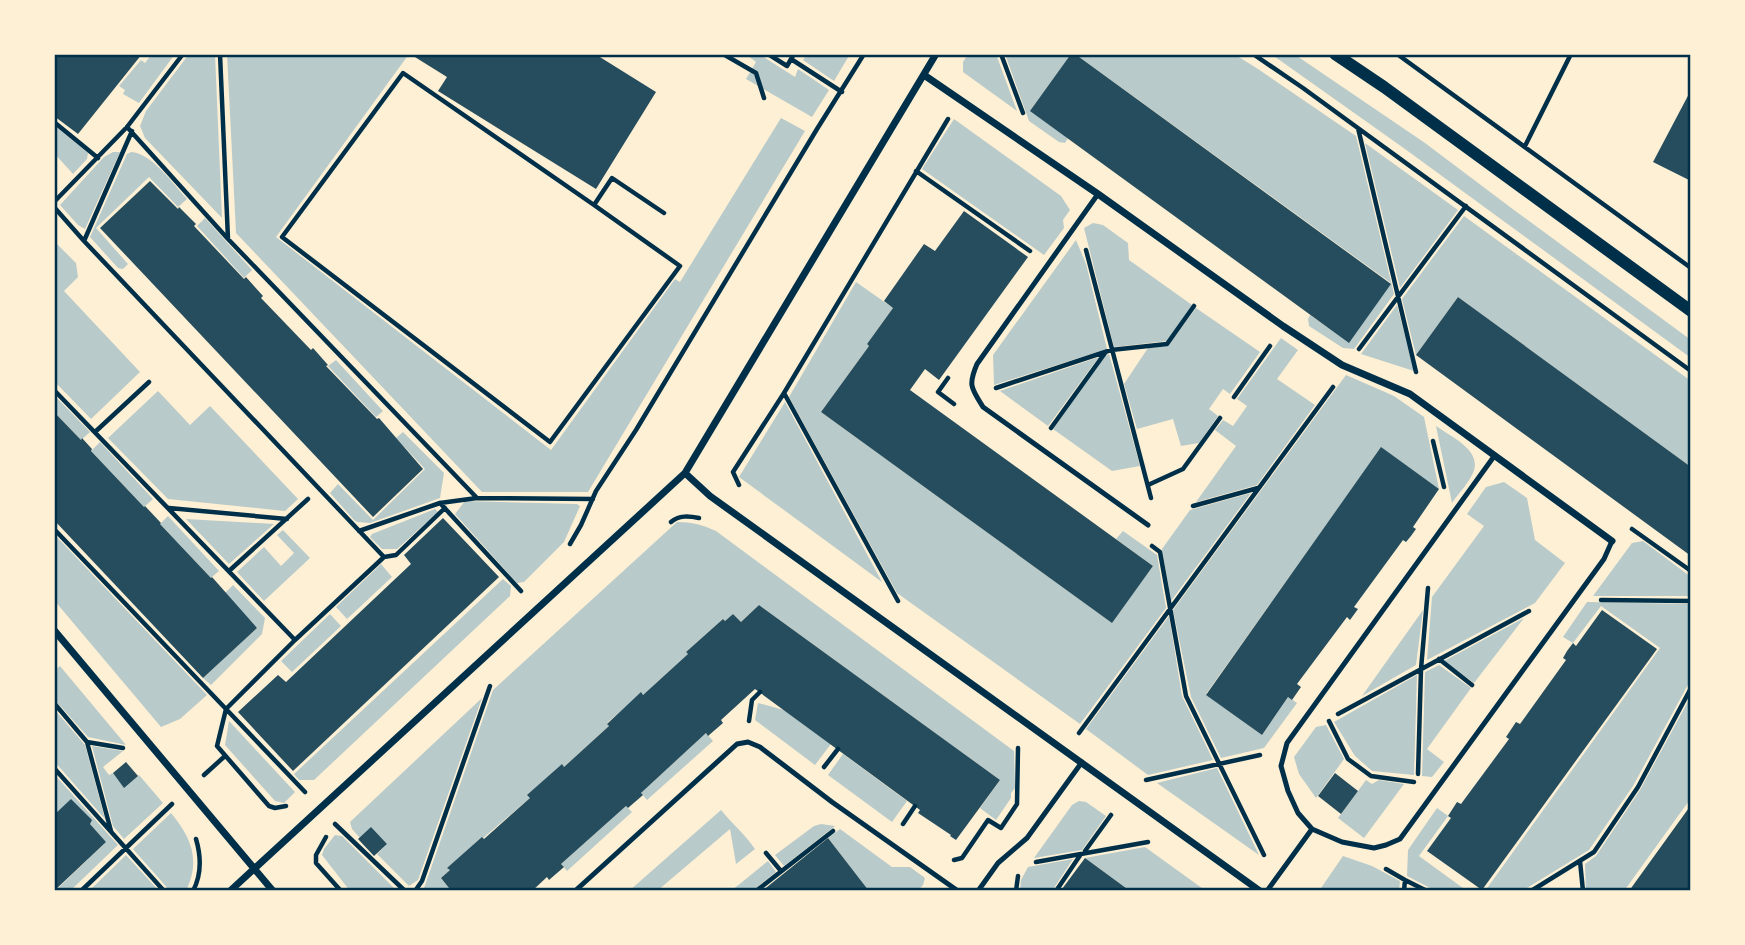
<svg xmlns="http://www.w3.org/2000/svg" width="1745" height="945" font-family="Poppins,sans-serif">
  <rect width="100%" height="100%" fill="#fdf0d5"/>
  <path fill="#b9caca" d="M152,54h23l-36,49 -16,-9 2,-4 -6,-4 22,-26 4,3z
    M189,54h26l7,164 -77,-80 -5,-12 6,-15z
    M227,54h182l-133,183 275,213 124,-171 5,3 101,-164 24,13 -217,361h-106l-246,-259z
    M749,54h10l36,23 3,-8 31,21 -17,27 -66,-38 10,-17 -8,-6z
    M807,54h43l-16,27 -31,-21z
    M968,54h28l21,57 -54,-39v-10z
    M1005,54h66l-3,84 -3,5 -6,-1 -30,-21z
    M1075,54h159l24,15 98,67 38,158 -40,55 -11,-1 -34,-22 -1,-7 2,-4 39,27 42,-59z
    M1271,54h23l131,89 89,67 177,130v18l-286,-209z
    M954,119l107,77 9,14 -7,10 1,8 -20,27 -122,-86z
    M54,125l34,28 -1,6 -14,15 -19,-21z
    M1365,143l93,67 -58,78z
    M113,152h7l-35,77 -7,-4 -18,-20 44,-48z
    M131,152c21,1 42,32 56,47l-9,8 -29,-30 -53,51 32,36 -5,5 -5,-1 -28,-31 37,-83z
    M1464,216l227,165v86l-233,-170 -42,58 -14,-56z
    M205,218l47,52 -8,8 -47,-52z
    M1093,223l10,2 25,18 1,17 63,45 -25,36 -53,6 -30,-119z
    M1076,240l10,24 21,85 -113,36 -1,-30z
    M54,241l22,22 2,14 -14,14 76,81 -49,47 -37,-38z
    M856,282l37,26 -26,36 2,2 -48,66 290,210 42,-56 -37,-27 7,-8 34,24 9,53 -86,116 -183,-131 -108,-196z
    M1397,305l17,66 -53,-17z
    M1196,308l64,44 -30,42 -7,-5 -14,20 9,7 -19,27 -18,3 -8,-27 -36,10 -13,-45 24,-36 20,-2z
    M1281,338l17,12 -21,29 38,26 -58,80 -61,17 40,-56 -21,-16 8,-10 10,6 14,-20 -10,-7z
    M1109,354l31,112 -28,5 -59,-42 52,-73z
    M1099,357l-51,69 -48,-35z
    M336,360l47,51 -7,6 -48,-51z
    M1346,375l48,21 30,21 15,72 -58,-41 -175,246 56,41 26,-38 9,6 -33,45 -43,10 -30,-61 -18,-87z
    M158,391l32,34 20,-19 88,93 -13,12 -117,-12 -60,-61z
    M54,395l36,37 -9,8 -27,-28z
    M785,402l97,180 -143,-105z
    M1436,426c15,11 49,25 36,49 -5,10 -14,19 -20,28z
    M403,432l41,41 -4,25 -70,25 -13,-1 -3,-2 -24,-27 8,-9 35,36 52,-51 -29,-31z
    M100,442l53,57 -9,8 -53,-56z
    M1504,482l23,16 8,42 30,23 -30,40 -108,57 5,-63 52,-71 -17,-12 19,-27z
    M1251,493l-80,108 -9,-52 28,-39z
    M465,501l112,3 3,2 -16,36 -40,40 -7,1 -62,-69z
    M435,509l3,3 -41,37h-15l-12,-12 2,-3z
    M168,516l51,55 -8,7 -51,-54z
    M186,519l88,5 -45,40z
    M677,522c15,0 26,3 39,9l298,220 1,37 -4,5v5l-15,22 -16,-12 20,-28 -241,-175 -18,17 -8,-8 -8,7 -2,-2 -37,33 2,2 -45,41 -2,-2 -34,30 2,3 -45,41 -3,-2 -33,30 2,3 -82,70 2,2 -9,8 8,10 -3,3h-23l70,-201z
    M283,530l27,28 -46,43 -27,-29 27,-25 17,19 13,-13 -17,-18z
    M54,534l153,161 -27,24 -19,8 -107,-127z
    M1643,541l48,36v19h-98l39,-53z
    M381,564l11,13 -45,42 -11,-12z
    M503,579l8,7 -1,10 -196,184h-15l-5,-6z
    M233,585l32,33 -3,16 -51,51 -8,-7 54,-50 -32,-35z
    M1587,602l104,2v75l-58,107 -44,64 -67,41h-37l175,-243 -59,-42 -28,37 -10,-6z
    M1423,610l-7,55 -54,31z
    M330,614l11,12 -49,46 -11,-11z
    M1169,616l13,80 31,64 -65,15 -62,-46z
    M1524,618l-50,65 -30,-22z
    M1439,665l32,23 -44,61 17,13 -12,15 -10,-1 3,-104z
    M60,666l66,79 -38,-8 -34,-38v-28z
    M1417,675l-3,100 -42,-4 -17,-15 -21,-34z
    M1691,696v102l-67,93h-38l-1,-27 11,-8 44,-66z
    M482,698l-64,182 -9,6 -32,-32 10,-10 -16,-16 -11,10 -8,-9 -2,-7z
    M758,703l26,7 47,34 -16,21 -60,-45z
    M54,709l31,36 20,74 -51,-58z
    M229,721l66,71 -11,11 -9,-2 -50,-56z
    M1326,725l18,34 -28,39 -17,-24 -5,-17 22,-30z
    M706,733l7,8 -66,59 -6,-7z
    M92,746l31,5 -20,16 6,8 4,-2 11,14 15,-12 24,28 -39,36 -11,-13z
    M843,754l64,47 -15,21 -64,-47z
    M1217,768l42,87 -102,-72z
    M54,774l64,71 -48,46h-15l51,-49 -16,-18 -36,-9z
    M1366,780l6,4 7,-4 25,4 -40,54 -26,-20z
    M1079,801l7,1 20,14 -24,34 -48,8 38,-53z
    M626,806l6,6 -65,59 -6,-7z
    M1437,808l11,8 -29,40 48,35h-31l-29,-15 1,-26z
    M721,810c12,15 24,24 34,39l-19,15 -6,-35 -73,62h-28z
    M171,813c20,24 30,47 15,78h-16l-37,-42z
    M821,824l14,2 -51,40 -9,-11 39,-29z
    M840,829l52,38h18l15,11 -2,7 -6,6h-48l-41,-53z
    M335,835l7,1 55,55h-47l-28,-36 2,-6z
    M1145,847l61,44h-76l-45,-33z
    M126,855l33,36h-70z
    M1343,856l29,10 28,15 -1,10h-80z
    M1073,859l-21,32h-32l1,-11 7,-13z
    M768,861l8,11 -24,19h-21z"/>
  <path fill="#264d5e" d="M54,54h88l-64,80 -24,-18z
    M410,54h185l61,38 -60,97 -158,-98 9,-14z
    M1071,54h4l316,230 -42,59 -319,-232z
    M1691,90v91l-38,-19z
    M150,181l28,28 1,-2 17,17 -2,2 50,53 2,-2 17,19 -2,2 50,52 2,-2 15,17 -2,1 51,53 2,-1 44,51 -50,48 -273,-289z
    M964,211l64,46 -89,123 -14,-11 -15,21 243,176 -41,57 -291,-211 48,-66 -2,-2 26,-36 -9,-7 40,-57 11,7z
    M1458,297l233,170v89l-275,-201z
    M54,412l27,28 1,-2 10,11 -1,2 53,56 1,-1 16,17 -1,1 51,54 1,-1 45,51 -54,50 -149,-158z
    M1381,447l58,42 -26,38 3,2 -5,7 -5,6 -3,-2 -49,67 4,2 -8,11 -3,-3 -50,67 4,3 -9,13 -4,-3 -26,38 -56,-40z
    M443,518l56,59 -206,194 -55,-59 40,-37 8,7 125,-118 -7,-9z
    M759,605l241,175 -44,60 -6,-4 1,-1 -33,-22 2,-3 -165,-121 -34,31 2,3 -15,13 -2,-3 -65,60 2,2 -15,13 -2,-2 -65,58 3,3 -15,13 -2,-3 -15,14h-86l3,-3 -8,-10 9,-8 -3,-2 35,-31 2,2 46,-41 -3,-3 35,-31 2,3 45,-41 -2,-2 34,-32 2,3 45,-41 -2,-2 37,-33 2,2 8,-7 8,8z
    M1602,610l55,39 -175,241 -55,-39 24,-33 -3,-2 9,-14 4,2 48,-65 -3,-2 10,-15 4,2 46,-64 -3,-2 4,-7 6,-8 3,3z
    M126,762l12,14 -14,12 -11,-15z
    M1335,773l23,18 -17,23 -23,-18z
    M71,799l21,21 -2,4 16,18 -52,49v-76z
    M1691,805v86h-62z
    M371,827l16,17 -13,12 -16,-17z
    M828,838l41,53h-107z
    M1085,858l45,33h-66l-2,-2z"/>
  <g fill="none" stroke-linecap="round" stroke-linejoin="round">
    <path stroke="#003049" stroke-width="4.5" d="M220,54l8,185
      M723,54l33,19 8,25
      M768,54l19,12 7,-12
      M1001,54l22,59
      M1253,54l50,34 388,283
      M1397,54l294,214
      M791,59l51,33
      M54,122l44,36
      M127,127l101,112 249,259
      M1358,128l58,244
      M1525,146l46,-92
      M916,171l114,80
      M54,202l73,-75 56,-73
      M594,205l-191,-132 -121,164 268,205 130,-176 -86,-61 18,-27 52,35
      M54,207l30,34 300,316 -89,83 -69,69 79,83
      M84,241l48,-110
      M1086,250l65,248
      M1359,349l107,-143
      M948,378l-10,14 16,12
      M996,388l115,-38 56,-6 27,-38
      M54,390l241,250
      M784,393l114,208
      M1234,397l36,-51
      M1051,428l54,-75
      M95,432l54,-50
      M1433,441l11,46
      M739,485l-6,-13 51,-79 164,-274
      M1148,485l35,-16 37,-51
      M440,503l81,88
      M1193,506l65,-18
      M169,508l118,11
      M671,522c8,-7 18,-6 28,-4
      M54,529l172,180 -9,37 52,60 6,2 11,-2
      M1632,529l59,42
      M359,531l81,-28 37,-5 116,1
      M570,544l11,-19 15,-34 40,-61 181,-301 47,-75
      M1152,546l8,6 26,144 78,159
      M384,557l12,-2 49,-47
      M229,571l79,-72
      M1601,600l90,1
      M1439,659l33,26
      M54,703l33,39 36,6
      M1338,714l191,-103
      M749,721l3,-21 8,-8
      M1329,721l19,38 23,17 43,6
      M1079,733l254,-346
      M87,742l24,89
      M824,767l14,-18
      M54,768l110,123
      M1418,774l3,-105 7,-81
      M204,775l21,-19
      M1146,780l114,-25
      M335,824l70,67
      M903,824l12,-18
      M326,837l-10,18v8l25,28
      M1085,851l26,-36
      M766,853l15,18
      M954,860l8,-2 26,-38 13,8 16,-24 1,-56
      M1580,861l3,30
      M1036,862l112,-20
      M1386,869l19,11 22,11
      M81,891l91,-87
      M193,891c9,-17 8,-35 3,-52
      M415,891l7,-10 68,-195
      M756,891l77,-60
      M1016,891l2,-15
      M1056,891l25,-37
      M1404,891l1,-11
      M1531,891l63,-39 44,-65 53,-99"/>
    <path stroke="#003049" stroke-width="5" d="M1098,194l-121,170c-9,21 -6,24 6,43l165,118
      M1495,455l-208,288 -6,23 7,25 10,22 14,16 30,13 32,6 12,-3 14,-6 204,-280 8,-18
      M575,891l162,-147 11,-2 12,5 72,55 126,89
      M978,891l20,-28 29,-25 55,-76
      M1267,891l45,-62"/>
    <path stroke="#003049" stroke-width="7" d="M924,75l174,119 185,132 59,39 68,29 202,147
      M685,473l25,23 550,395
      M54,630l219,261
      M230,891l455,-418 251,-419"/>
    <path stroke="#003049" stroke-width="12" d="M1335,54l49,33 307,224"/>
  </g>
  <rect width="1745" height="945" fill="none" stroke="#fdf0d5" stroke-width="112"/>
  <rect x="56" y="56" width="1633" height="833" fill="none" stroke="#003049" stroke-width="2.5"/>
</svg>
